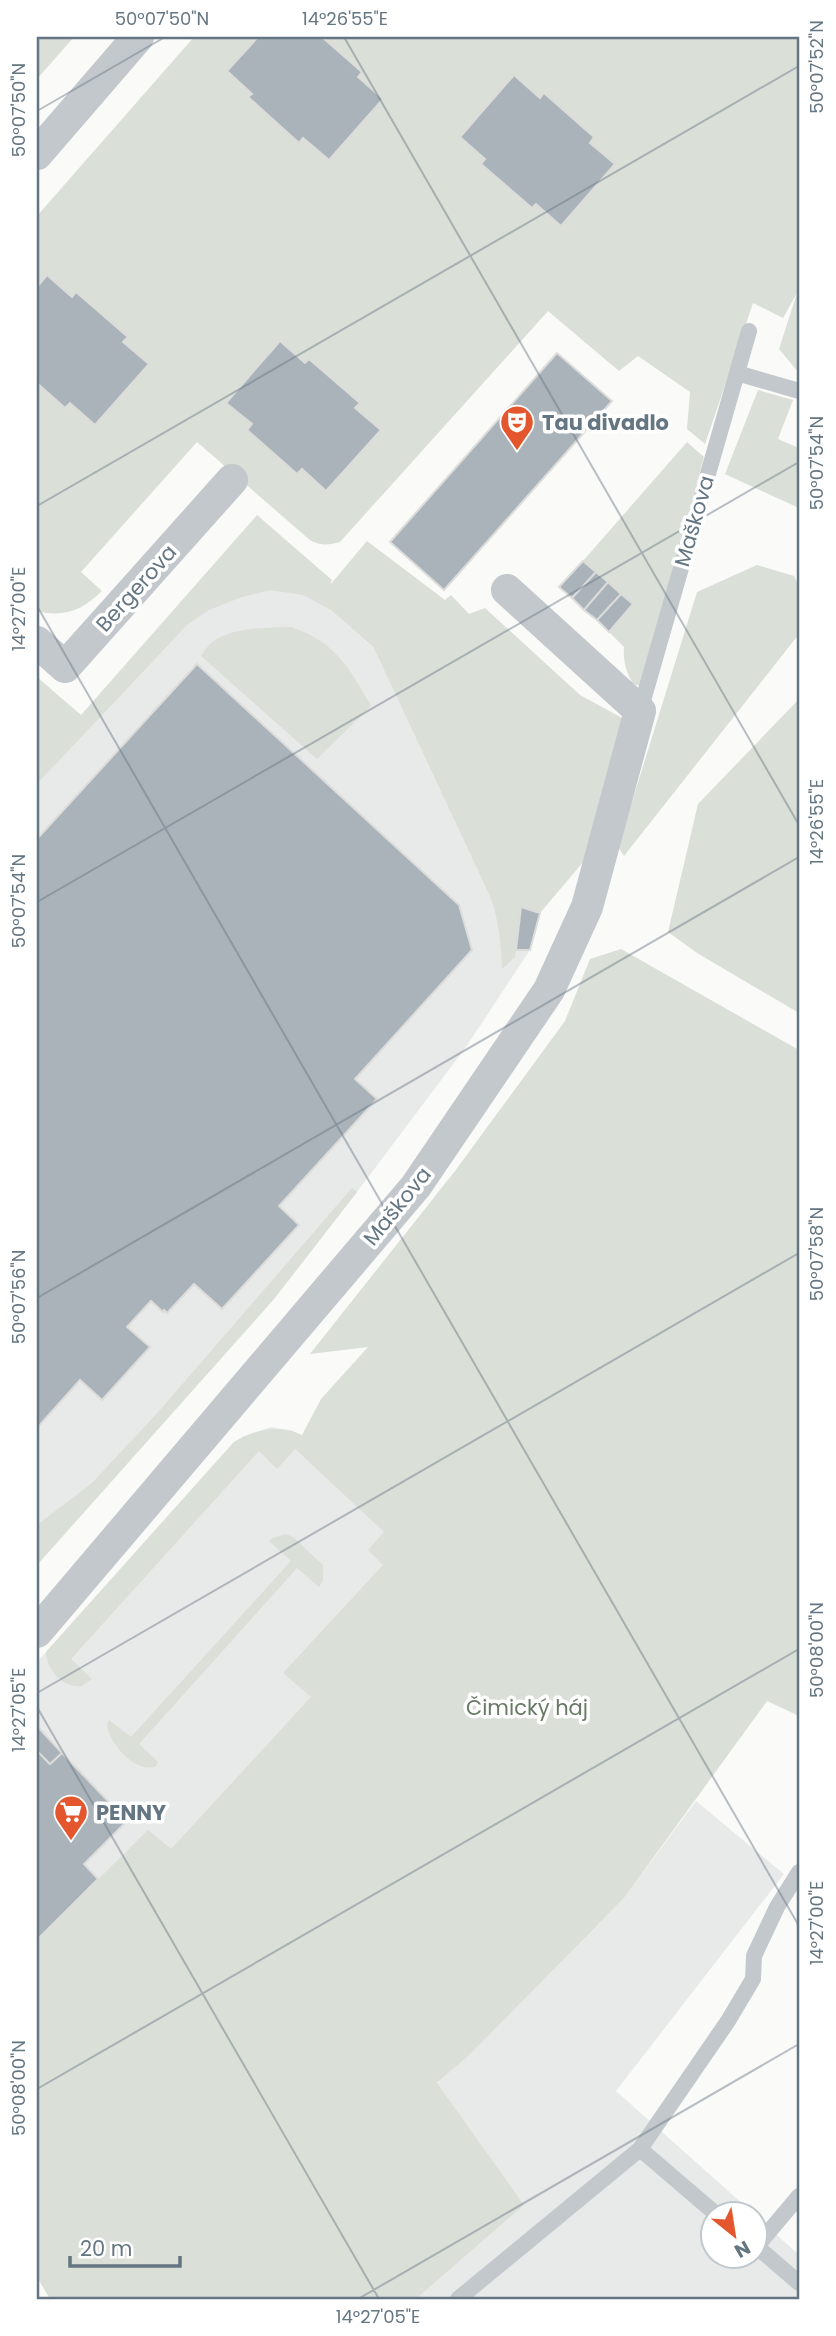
<svg xmlns="http://www.w3.org/2000/svg" width="836" height="2336" font-family="Poppins,sans-serif">
  <rect width="100%" height="100%" fill="#fafaf8"/>
  <path fill="#e8e9e9" d="M296,578l127,115 117,220 -10,37 -64,97 -109,145 -83,107 -237,266v-781l172,-184z
    M271,1427l23,4 1,18 90,83 -1,35 -67,125 -280,317v-347l197,-220 10,-6z
    M696,1801l88,73 -168,217 137,122 -39,1v42h42v-40l43,39v44h-383l108,-94 -87,-121 187,-186z"/>
  <path fill="#dadfd7" fill-rule="evenodd" d="M37,37h37l-37,42z
    M194,37h64l-30,35 24,22 -4,4 50,44 5,-4 25,22 55,-61 -25,-22 4,-5 -40,-35h477v336l-20,-24 18,-56 -14,25 -30,-15 -48,141 -18,-15 3,-37 -52,-36 -19,15 -71,-60 -208,231c-11,3 -18,4 -29,-1l-114,-99 -116,130 21,19c-19,19 -39,27 -65,20v-228l28,25 5,-5 25,22 54,-61 -26,-22 4,-5 -50,-44 -5,4 -25,-22 -10,12v-71zM544,93l50,44 -4,6 25,22 -54,60 -25,-21 -5,4 -50,-44zM280,341l25,22 5,-4 50,44 -5,5 26,22 -55,61 -24,-22 -5,5 -50,-44 5,-6 -26,-22z
    M758,390l35,10 -15,39 21,9v60l-74,-34z
    M687,442l17,15 -63,229 -8,-2c-7,-12 -10,-23 -9,-37l-15,-15 24,-28 -50,-43z
    M257,515l75,65 -2,5 37,-44 78,59 6,-5 18,19 16,-6 95,87 46,25 -36,134 -50,59 -19,-6 -6,50 -13,12c-1,-26 -3,-49 -12,-73l-116,-248 -43,-38 -28,-15 -33,-5 -28,7 -33,13 -21,14 -151,160v-107l44,38z
    M757,565l37,11 5,11v47l-175,222 -6,-9 79,-255z
    M291,627c44,15 58,40 80,79l-54,53 -116,-103c3,-4 7,-11 11,-14 21,-15 54,-14 79,-15z
    M799,699v314l-102,-60 -29,-21 30,-128z
    M621,949l178,101v666l-32,-15 -143,197 -154,156 -33,29 87,122 -108,94h-366l-13,-22v-337l111,-110 23,19 140,-152 -28,-24 100,-108 -15,-15 16,-18 -89,-83 -18,20 -18,-18 -188,208 21,20c-2,1 -9,6 -10,7 -19,3 -36,-18 -36,-34l188,-210c22,-13 45,-18 68,-7l19,-36 47,-52 -58,7 145,-183 110,-150 25,-62z
    M352,1188l5,4 -83,107 -237,266v-40l55,-42 68,-73z
    M286,1534l7,3 30,28v16l-4,6 -22,-19 -158,176 19,18 -2,4c-20,9 -48,-24 -49,-42l2,-4 22,17 160,-176 -22,-20 4,-3z"/>
  <path fill="#aab3b9" stroke="#dcdcda" stroke-width="2" d="M258,37h64l40,35 -4,5 25,22 -54,61 -26,-22 -4,5 -51,-46 4,-3 -25,-23z
    M514,75l26,23 4,-5 50,44 -4,6 25,21 -54,62 -25,-22 -4,4 -51,-44 4,-5 -25,-22z
    M47,275l25,22 4,-5 52,45 -5,5 26,22 -54,61 -25,-22 -5,5 -28,-25v-96z
    M280,341l25,22 4,-4 51,44 -5,5 26,22 -55,61 -24,-22 -5,5 -50,-44 5,-6 -26,-21z
    M557,353l55,48 -168,189 -54,-48z
    M583,561l13,11 -24,26 -13,-11z
    M596,572l12,10 -24,28 -12,-12z
    M608,582l13,12 -24,26 -13,-10z
    M621,594l12,10 -24,28 -12,-12z
    M197,664l262,241 13,45 -117,129 22,20 -98,107 20,19 -77,84 -28,-25 -27,29 -3,-3 -1,2 -12,-11 -24,26 23,20 -48,53 -22,-20 -43,48v-589z
    M521,907l19,6 -10,37h-14z
    M37,1726l25,27 -12,11 -12,-12 -1,1z
    M38,1752l12,12 12,-11 65,68 -43,43 14,15 -61,61z"/>
  <g fill="none" stroke-linecap="round" stroke-linejoin="round">
    <path stroke="#c3c8cc" stroke-width="16" d="M737,373l62,18
      M640,711l109,-380
      M640,2149l88,-128 25,-42 1,-23 23,-49 22,-35
      M756,2246l43,37
      M756,2247l43,-51
      M458,2299l182,-150 76,65"/>
    <path stroke="#c3c8cc" stroke-width="32" d="M37,154l101,-117
      M37,642l28,25 167,-187
      M37,1632l379,-446 133,-196 38,-83 53,-196 -133,-121"/>
  </g>
  <path fill="none" stroke="#657683" stroke-width="2" stroke-opacity="0.45" d="M344,37l455,788M37,111l128,-74M37,506l762,-440M37,606l762,1320M37,902l762,-440M37,1298l762,-441M37,1693l762,-440M37,1707l342,592M37,2089l762,-440M358,2299l441,-255"/>
  <defs>
    <g id="theatre-pin" transform="scale(1.75)"><path d="M0 17L-7.5 6A9.5 9.5 0 1 1 7.5 6Z" fill="#e4572e" stroke="#fff"/><path d="M-5-5.5Q0-4 5-5.5V0Q5 5 0 6Q-5 5-5 0ZM-3.3-2.5H-1v1.5H-3.3ZM1-2.5H3.3v1.5H1ZM-2.8 1Q0 5.5 2.8 1Z" fill="#fff"/></g>
    <g id="supermarket-pin" transform="scale(1.75)"><path d="M0 17L-7.5 6A9.5 9.5 0 1 1 7.5 6Z" fill="#e4572e" stroke="#fff"/><path d="M-6-5.5h2.5l.6 2H6L4.5 2H-2.5L-4.4-4H-6ZM-1.5 3.2a1.3 1.3 0 1 0 .1 0ZM3 3.2a1.3 1.3 0 1 0 .1 0Z" fill="#fff"/></g>
  </defs>
  <g fill-rule="evenodd">
    <use href="#theatre-pin" x="517" y="422"/>
    <use href="#supermarket-pin" x="71" y="1812"/>
  </g>
  <g text-anchor="middle" dominant-baseline="central" stroke-width="7" stroke-linejoin="round" paint-order="stroke">
    <g font-size="21" font-weight="bold" fill="#657683" stroke="#fff" text-anchor="start">
      <text x="542" y="422">Tau divadlo</text>
      <text x="96" y="1812">PENNY</text>
    </g>
    <g font-size="21" fill="#657683" stroke="#fff">
      <text transform="translate(694 521) rotate(-74)">Maškova</text>
      <text transform="translate(136 588) rotate(-48)">Bergerova</text>
      <text transform="translate(397 1206) rotate(-51)">Maškova</text>
    </g>
    <g font-size="21" fill="#687a64" stroke="#fff">
      <text x="527" y="1707">Čimický háj</text>
    </g>
  </g>
  <rect width="836" height="2336" fill="none" stroke="#ffffff" stroke-width="77"/>
  <g transform="translate(734 2235) rotate(150)"><circle r="33" fill="#ffffff" stroke="#c1c8cd" stroke-width="2"/>
  <path d="M0-5L12 26L0 18L-12 26Z" fill="#e4572e"/>
  <text y="-10" font-size="19" font-weight="bold" text-anchor="middle" fill="#657683">N</text>
  </g>
  <path d="M70 2256v10h110v-10" fill="none" stroke="#657683" stroke-width="3.5"/>
  <text x="80" y="2256" font-size="21" fill="#657683" stroke="#ffffff" stroke-width="5" paint-order="stroke">20 m</text>
  <rect x="38" y="38" width="760" height="2260" fill="none" stroke="#657683" stroke-width="2.5"/>
  <g font-size="18" text-anchor="middle" fill="#657683">
    <text x="162" y="25">50°07'50"N</text>
    <text x="345" y="25">14°26'55"E</text>
    <text transform="translate(817 67) rotate(-90)" y="6">50°07'52"N</text>
    <text transform="translate(19 110) rotate(-90)" y="6">50°07'50"N</text>
    <text transform="translate(817 463) rotate(-90)" y="6">50°07'54"N</text>
    <text transform="translate(19 609) rotate(-90)" y="6">14°27'00"E</text>
    <text transform="translate(817 822) rotate(-90)" y="6">14°26'55"E</text>
    <text transform="translate(19 901) rotate(-90)" y="6">50°07'54"N</text>
    <text transform="translate(817 1254) rotate(-90)" y="6">50°07'58"N</text>
    <text transform="translate(19 1297) rotate(-90)" y="6">50°07'56"N</text>
    <text transform="translate(817 1650) rotate(-90)" y="6">50°08'00"N</text>
    <text transform="translate(19 1710) rotate(-90)" y="6">14°27'05"E</text>
    <text transform="translate(817 1923) rotate(-90)" y="6">14°27'00"E</text>
    <text transform="translate(19 2088) rotate(-90)" y="6">50°08'00"N</text>
    <text x="378" y="2323">14°27'05"E</text>
  </g>
</svg>
